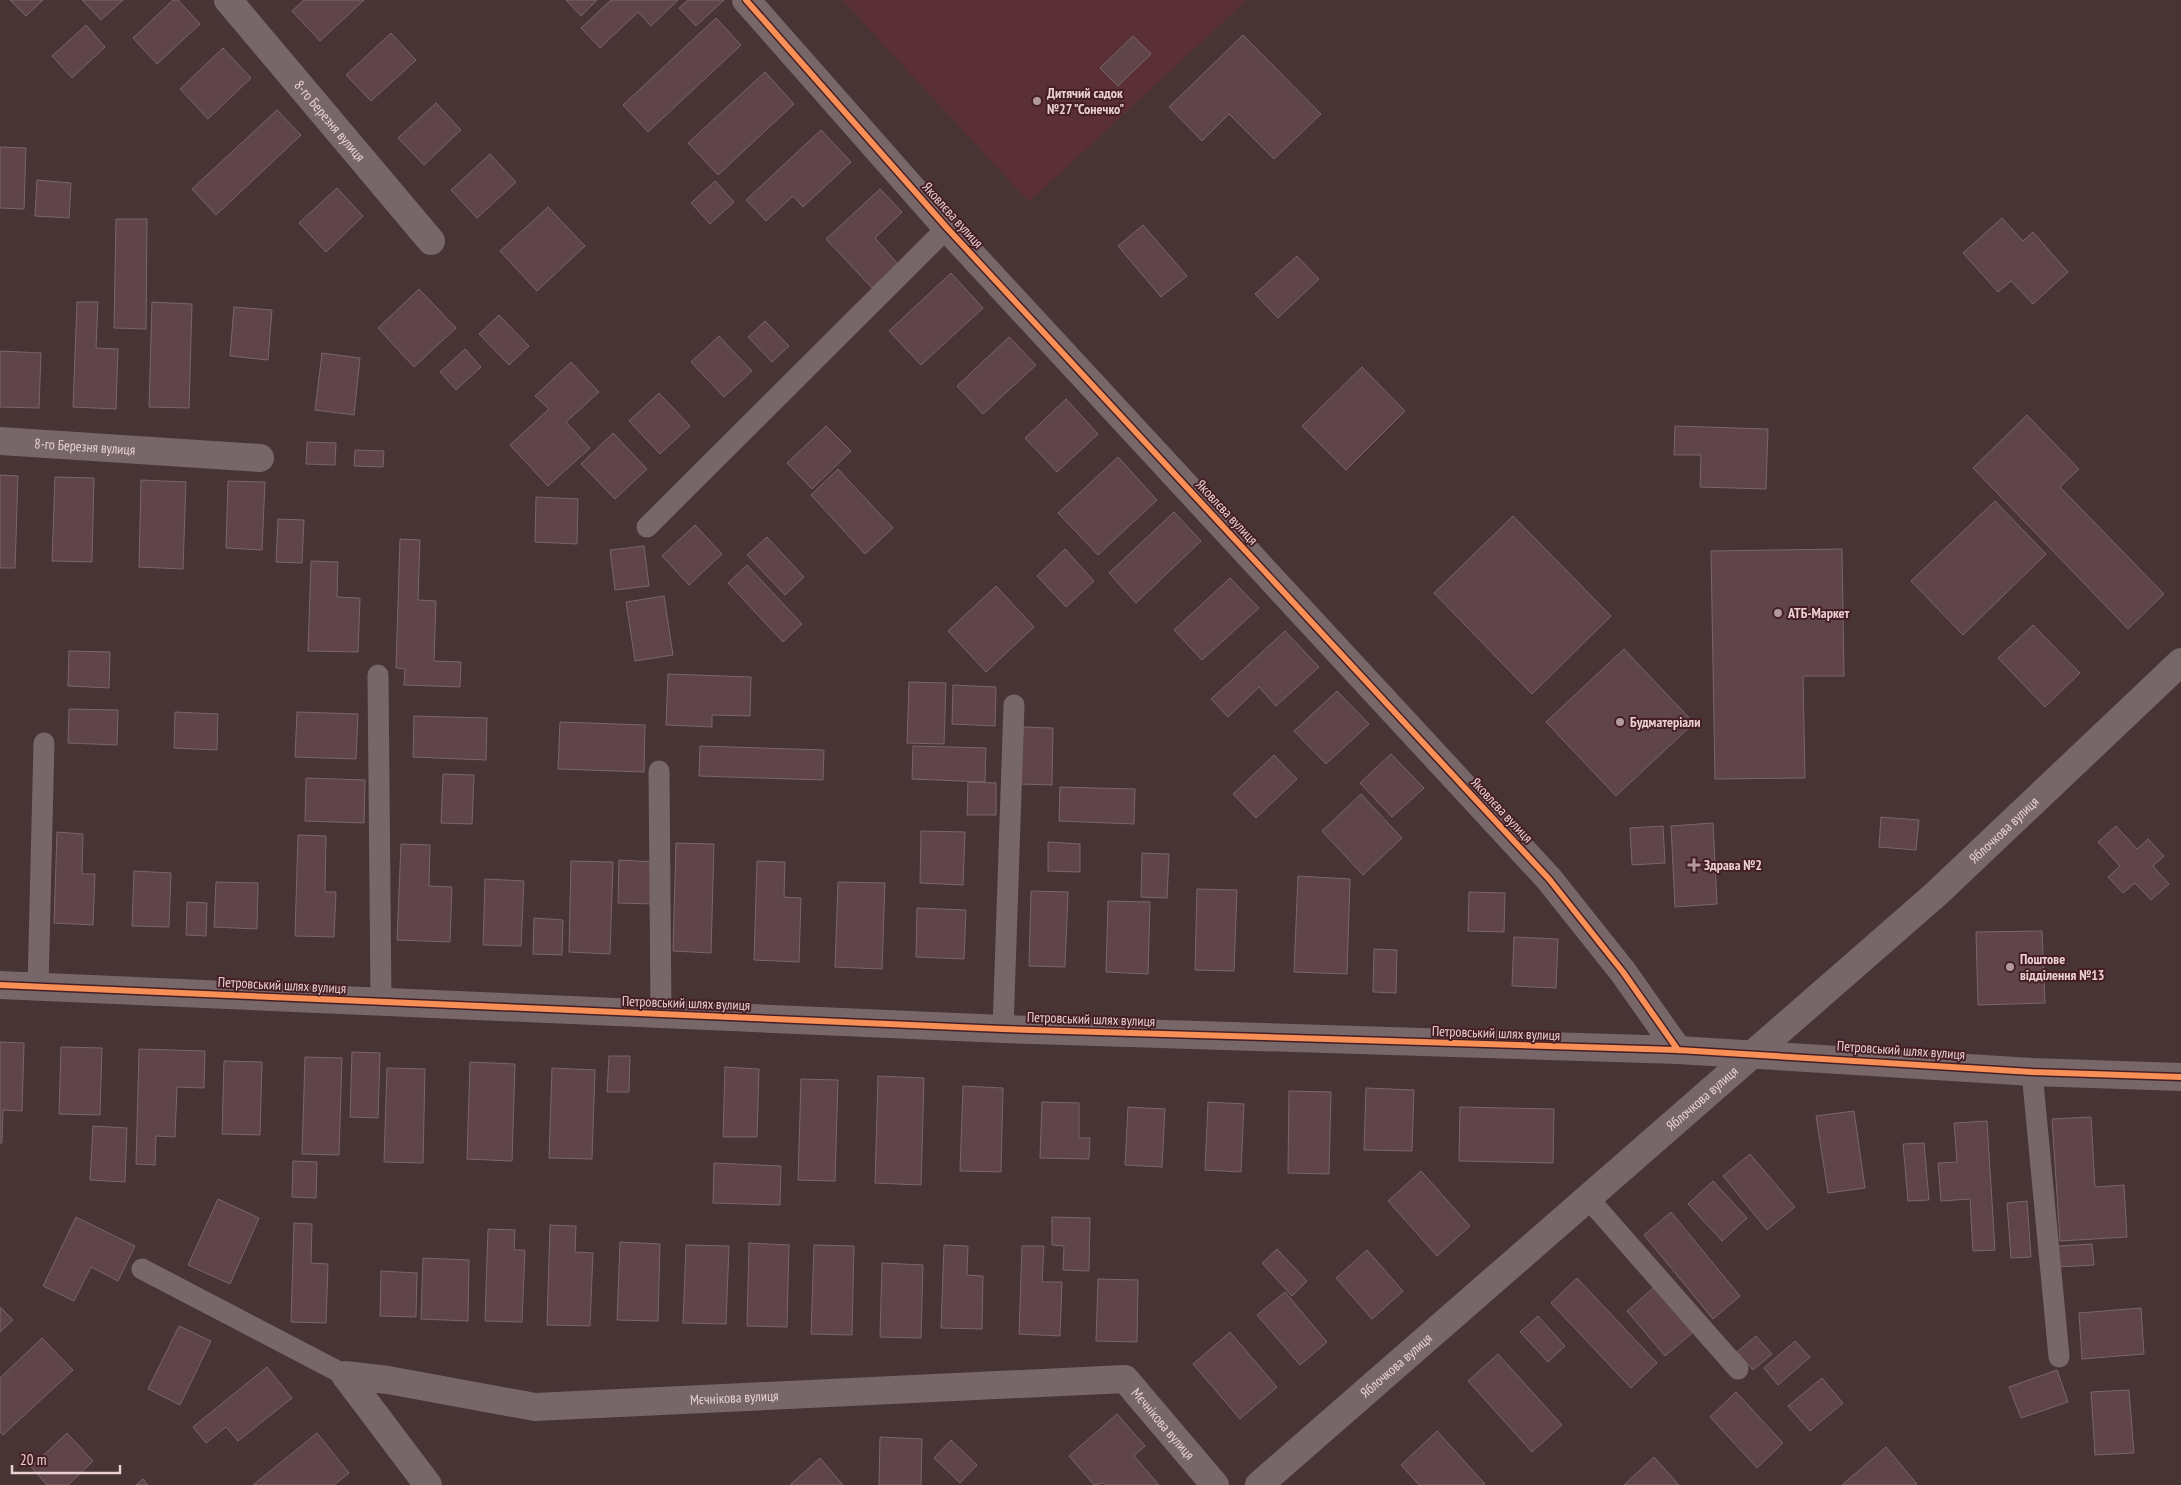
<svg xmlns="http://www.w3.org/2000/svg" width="2181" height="1485" font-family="'PT Sans Narrow',sans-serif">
  <rect width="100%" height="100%" fill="#483335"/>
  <path fill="#5a2f36" d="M842,0h405l-218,202z"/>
  <path fill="#5f4549" stroke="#796668" d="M10,0h33l-17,16z
    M82,0h41l-22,20z
    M173,0h5l22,24 -43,40 -24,-26z
    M304,0h60l-44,41 -28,-30z
    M566,0h31l-16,16z
    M611,0h67l-27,26 -13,-14 -38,36 -19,-20z
    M688,0h36l-28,26 -17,-18z
    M716,18l25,27 -93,87 -25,-27z
    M86,25l19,22 -33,31 -20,-22z
    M391,33l25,27 -45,41 -25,-26z
    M1243,35l78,79 -47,45 -45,-45 -27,27 -33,-34z
    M1133,36l18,18 -33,32 -18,-18z
    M223,48l28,30 -43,41 -28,-30z
    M765,72l29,32 -76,71 -30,-32z
    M436,103l25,27 -37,35 -26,-27z
    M277,110l24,25 -85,80 -24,-26z
    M821,130l30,32 -48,45 -10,-11 -27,25 -20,-21z
    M0,147l26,1 -2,61 -24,-1z
    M490,154l26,28 -39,36 -26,-28z
    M37,180l34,3 -2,35 -34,-2z
    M715,181l19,21 -24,22 -19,-21z
    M337,188l26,28 -37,36 -27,-29z
    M880,189l22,23 -27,26 23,26 -26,24 -46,-49z
    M548,207l37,39 -48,45 -37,-40z
    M2002,218l21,23 10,-9 35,40 -35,32 -22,-23 -13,11 -35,-39z
    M116,219h31l-1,110 -32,-1z
    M1143,225l44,51 -26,21 -43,-51z
    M1297,256l22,23 -41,39 -23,-24z
    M951,273l32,35 -62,57 -32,-34z
    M419,289l37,39 -42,39 -36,-39z
    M77,302h21l-2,46 22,1 -2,60 -43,-2z
    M152,302l40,2 -3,104 -40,-1z
    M234,307l38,3 -4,50 -38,-4z
    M499,315l30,31 -20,19 -30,-31z
    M765,321l24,25 -17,16 -24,-25z
    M719,336l33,35 -28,26 -33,-35z
    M1009,337l27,28 -53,49 -26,-28z
    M465,349l16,18 -25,23 -16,-18z
    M0,351l41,2 -2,55 -39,-1z
    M322,353l38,5 -6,57 -39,-5z
    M571,362l28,30 -33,30 24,26 -42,38 -38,-41 39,-36 -14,-13z
    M1362,367l43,44 -59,59 -44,-44z
    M659,393l31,33 -30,28 -31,-33z
    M1066,399l32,35 -41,38 -32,-34z
    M2027,415l52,54 -19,18 104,107 -36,35 -155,-161z
    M826,426l25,25 -39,38 -25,-26z
    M1675,426l93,3 -2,60 -66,-2 1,-32h-27z
    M613,433l34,36 -32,30 -34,-35z
    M307,442l29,1 -1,22 -29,-1z
    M355,450l29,1 -1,16 -29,-1z
    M1118,457l39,43 -59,55 -40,-42z
    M838,469l55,59 -28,26 -54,-59z
    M0,475l18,1 -3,92h-15z
    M55,477l39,1 -2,84 -40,-1z
    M141,480l45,2 -3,87 -44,-2z
    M228,481l37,1 -3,68 -36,-2z
    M536,497l42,2 -1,45 -42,-2z
    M1995,501l51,53 -83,81 -52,-54z
    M1174,512l27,29 -65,62 -27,-30z
    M1513,516l98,100 -79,78 -98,-101z
    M278,519l26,1 -2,43 -26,-1z
    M695,525l27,29 -33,31 -27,-29z
    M767,537l37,40 -19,18 -38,-40z
    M400,539l20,1 -2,60 18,1 -2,60 27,1 -1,25 -56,-2 1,-16 -9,-1z
    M644,546l5,40 -34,4 -5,-40z
    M1065,549l29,32 -28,26 -29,-31z
    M1842,549l2,127h-41l2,102 -90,1 -4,-228z
    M311,561l27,1 -1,35 23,1 -2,54 -50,-1z
    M747,565l55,59 -19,18 -55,-59z
    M1230,578l29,30 -57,52 -28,-30z
    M996,586l38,41 -48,45 -38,-41z
    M664,596l9,59 -38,6 -9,-59z
    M2033,625l47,48 -35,34 -47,-49z
    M1285,631l34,36 -43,39 -17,-19 -31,30 -17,-18z
    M1624,649l70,74 -78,73 -70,-74z
    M69,651l41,1 -1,36 -41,-2z
    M668,674l83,3 -1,39 -38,-1v12l-46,-2z
    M909,682l37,1 -2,61 -37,-1z
    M953,685l43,2 -1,39 -43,-2z
    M1337,691l32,33 -43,40 -32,-33z
    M69,709l49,1 -1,35 -49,-2z
    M175,712l43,2 -1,36 -43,-2z
    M297,712l61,2 -2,45 -61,-2z
    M414,716l73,2 -1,42 -73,-3z
    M560,722l85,3 -1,47 -86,-3z
    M1023,727l30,1 -1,57 -31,-1z
    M700,746l124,4 -1,30 -124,-4z
    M913,746l73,2 -1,34 -73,-3z
    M1391,754l33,34 -32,29 -32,-34z
    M1274,755l23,24 -41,39 -23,-24z
    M443,774l31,1 -2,49 -31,-1z
    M306,778l59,2 -1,43 -59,-2z
    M968,782l28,1v32h-29z
    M1060,787l75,2 -1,35 -75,-3z
    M1361,794l41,44 -39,37 -41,-44z
    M1881,817l38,3 -3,30 -37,-3z
    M1713,823l4,81 -42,3 -4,-81z
    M1663,826l2,37 -33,2 -2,-37z
    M2116,826l21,23 11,-10 16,17 -11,10 16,18 -18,16 -16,-17 -12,10 -15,-16 12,-11 -22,-24z
    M921,831l44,1 -2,53 -43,-2z
    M57,832l26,2 -1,40h13l-2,51 -39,-2z
    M298,835l28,1 -1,56h11l-2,45 -39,-1z
    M1048,842l32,2v28l-32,-1z
    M676,843l38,1 -3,109 -38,-2z
    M401,844l29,1 -1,41 23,1 -2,55 -53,-2z
    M1142,853l27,1 -2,44 -26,-1z
    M619,860l35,2 -1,42 -35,-1z
    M571,861l42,1 -3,92 -41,-2z
    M757,861l28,1 -1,35 17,1 -2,64 -45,-2z
    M134,871l37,2 -2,54 -37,-1z
    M1298,876l52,3 -3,95 -53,-2z
    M485,879l39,2 -3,65 -38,-1z
    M216,882l42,1 -1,46 -43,-2z
    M838,882l47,1 -3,86 -47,-2z
    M1197,889l40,1 -3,81 -39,-1z
    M1031,891l37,1 -3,75 -36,-1z
    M1469,892l36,1 -1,39 -36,-1z
    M1108,901l42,1 -2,72 -42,-2z
    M187,902l20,1 -1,33 -20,-1z
    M917,908l49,2 -2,49 -48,-2z
    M534,918l29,2 -1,35 -29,-1z
    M2042,931l3,72 -67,2 -2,-73z
    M1514,937l44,2 -2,49 -44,-2z
    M1374,949l23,1 -1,43 -23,-1z
    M0,1042l24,1 -2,68 -19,-1 -1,33h-2z
    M61,1047l41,1 -2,67 -41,-1z
    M139,1049l66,2 -1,37 -27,-1 -2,50 -19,-1 -1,29 -19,-1z
    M352,1052l28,1 -2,65 -28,-1z
    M609,1056h21l-1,36h-22z
    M305,1057l37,1 -3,97 -37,-1z
    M224,1061l38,1 -2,73 -38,-1z
    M470,1062l45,2 -3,97 -45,-2z
    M725,1067l34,2 -2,68h-34z
    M387,1068l38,1 -2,94 -39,-1z
    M552,1068l43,2 -3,89 -43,-1z
    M878,1076l46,2 -3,107 -46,-2z
    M801,1079l37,1 -3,101 -37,-1z
    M963,1086l40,2 -2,84 -41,-1z
    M1366,1088l48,2 -2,61 -48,-1z
    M1289,1091l42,1 -2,82 -41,-1z
    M1042,1102l37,1v35h11l-1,21 -49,-1z
    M1208,1102l36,2 -3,68 -36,-2z
    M1128,1107l37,2 -3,58 -37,-2z
    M1460,1107l94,2 -1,54 -94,-2z
    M1854,1111l11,77 -37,5 -12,-77z
    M2091,1117l4,70 29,-2 3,52 -67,4 -8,-122z
    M1987,1121l8,129 -22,1 -3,-52 -29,2 -3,-38 19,-1 -3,-39z
    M93,1126l34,2 -2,54 -35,-2z
    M1924,1143l5,57 -21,1 -5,-57z
    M1750,1154l45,53 -28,23 -44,-54z
    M293,1161l24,1 -1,36 -24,-1z
    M714,1163l67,3 -1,39 -67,-2z
    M1421,1171l49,55 -33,30 -49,-55z
    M1713,1181l34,37 -25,23 -34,-37z
    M218,1199l41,19 -29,66 -42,-19z
    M2027,1201l4,56 -20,1 -4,-55z
    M1671,1212l69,84 -27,23 -69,-84z
    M76,1217l59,29 -17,35 -27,-14 -17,34 -31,-15z
    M1052,1217l38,1 -1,53 -26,-1 1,-24 -12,-1z
    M294,1223l18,1 -1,39 17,1 -2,59 -35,-1z
    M550,1225l26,1 -1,26 18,1 -3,73 -43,-1z
    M488,1229l27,1 -1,20h11l-3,72 -37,-1z
    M620,1242l40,2 -2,77 -41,-1z
    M749,1243l40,2 -2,82 -40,-1z
    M2092,1244l2,21 -35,2 -2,-21z
    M686,1245l43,1 -3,78 -43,-1z
    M814,1245l40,1 -2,89 -41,-1z
    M944,1245l24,1 -1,29 16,1 -1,53 -41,-1z
    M1022,1246h22l-2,36h20l-2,54 -41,-2z
    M1277,1249l30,32 -15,15 -30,-33z
    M1367,1250l36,41 -31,28 -36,-41z
    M423,1258l46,2 -1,61 -47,-2z
    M882,1263l41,2 -2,73 -41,-1z
    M381,1271l36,2 -1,44 -36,-1z
    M1577,1278l80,85 -26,25 -80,-85z
    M1098,1279l40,1 -1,62 -41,-1z
    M1659,1283l38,46 -32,27 -38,-45z
    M1285,1292l42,50 -27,23 -43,-50z
    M0,1307l13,13 -13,12z
    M2141,1308l3,46 -62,5 -3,-46z
    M1538,1316l27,30 -17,16 -28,-30z
    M179,1326l32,15 -31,64 -32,-16z
    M1230,1332l47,55 -37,32 -47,-55z
    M1756,1336l16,18 -19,16 -16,-18z
    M42,1338l31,32 -70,65 -3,-3v-54z
    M1795,1341l15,16 -32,28 -14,-17z
    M1498,1354l64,71 -30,27 -64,-71z
    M267,1367l25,31 -54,43 -12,-14 -20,16 -13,-16z
    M2057,1370l11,32 -47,16 -12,-31z
    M1822,1378l21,25 -33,28 -22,-25z
    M2129,1390l5,63 -39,2 -4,-63z
    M1736,1392l47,51 -26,25 -47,-51z
    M1117,1414l28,32 -11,10 25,29h-54l-2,-2 -9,2 -25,-29z
    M1437,1431l48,53 -2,1h-64l-18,-20z
    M67,1433l26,28 -25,24h-21l-16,-18z
    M317,1433l32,40 -15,12h-81z
    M880,1437l42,2 -1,46h-42z
    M951,1440l26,25 -17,18 -26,-25z
    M1886,1447l31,37 -1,1h-74z
    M1654,1457l25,28h-55z
    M820,1458l23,27h-53z
    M143,1479l5,6h-12z"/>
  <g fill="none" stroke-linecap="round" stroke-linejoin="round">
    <path stroke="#776768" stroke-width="21" d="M647,527l300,-299
      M378,675l3,327
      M659,771l2,243
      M38,987l6,-244
      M1003,1029l11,-324
      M2032,1072l27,285
      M1587,1197l151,172
      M142,1269l203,106"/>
    <g stroke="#776768" stroke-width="28">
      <path id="s1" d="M228,0l203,241"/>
      <path d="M746,0l201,228 602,651 74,93 55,78"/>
      <path id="s2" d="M0,441l260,17"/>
      <path id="s3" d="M428,1485l-83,-110 43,5 147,27 590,-28 90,106"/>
      <path id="s4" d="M1259,1485l676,-590 246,-233"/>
    </g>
    <path stroke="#776768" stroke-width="28" d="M0,985l1003,44 675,21 354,22 149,5"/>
    <g stroke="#451f25" stroke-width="9">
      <path id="cycleway" d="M746,0l201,228 602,651 74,93 55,78
        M0,985l1003,44 675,21 354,22 149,5"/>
    </g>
    <use href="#cycleway" stroke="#f78f57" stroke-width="6"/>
  </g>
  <g fill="#b1999c" stroke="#451f25" stroke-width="2">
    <circle cx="1037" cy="101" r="5"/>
    <circle cx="1778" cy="613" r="5"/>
    <circle cx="1620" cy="722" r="5"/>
    <path d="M1691.5 857.5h5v5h5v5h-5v5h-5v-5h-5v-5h5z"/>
    <circle cx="2010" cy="967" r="5"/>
  </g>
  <g text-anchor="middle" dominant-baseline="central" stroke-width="4" stroke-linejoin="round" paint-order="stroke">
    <g font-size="14" font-weight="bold" fill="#ead0d3" stroke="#451f25" text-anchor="start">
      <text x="1047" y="93">Дитячий садок<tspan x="1047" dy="16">№27 "Сонечко"</tspan></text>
      <text x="1788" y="613">АТБ-Маркет</text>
      <text x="1630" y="722">Будматеріали</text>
      <text x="1704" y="865">Здрава №2</text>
      <text x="2020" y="959">Поштове<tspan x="2020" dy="16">відділення №13</tspan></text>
    </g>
    <g font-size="14" fill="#ead0d3" stroke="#451f25">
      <text stroke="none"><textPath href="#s1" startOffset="158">8-го Березня вулиця</textPath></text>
      <text transform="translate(953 215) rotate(48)">Яковлєва вулиця</text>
      <text stroke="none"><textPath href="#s2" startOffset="85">8-го Березня вулиця</textPath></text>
      <text transform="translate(1227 512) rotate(47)">Яковлєва вулиця</text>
      <text transform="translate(1502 810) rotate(47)">Яковлєва вулиця</text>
      <text stroke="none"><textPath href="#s4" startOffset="992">Яблочкова вулиця</textPath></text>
      <text transform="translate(282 985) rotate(3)">Петровський шлях вулиця</text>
      <text transform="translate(686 1003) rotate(2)">Петровський шлях вулиця</text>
      <text transform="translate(1091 1019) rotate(2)">Петровський шлях вулиця</text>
      <text transform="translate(1496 1033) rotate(2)">Петровський шлях вулиця</text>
      <text transform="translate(1901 1050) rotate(4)">Петровський шлях вулиця</text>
      <text stroke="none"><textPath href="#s4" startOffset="588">Яблочкова вулиця</textPath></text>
      <text stroke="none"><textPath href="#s4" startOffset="182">Яблочкова вулиця</textPath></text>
      <text stroke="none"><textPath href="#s3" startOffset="530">Мєчнікова вулиця</textPath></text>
      <text stroke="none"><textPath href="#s3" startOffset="980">Мєчнікова вулиця</textPath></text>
    </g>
  </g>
  <path d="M12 1465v8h108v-8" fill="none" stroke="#ead0d3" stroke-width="2.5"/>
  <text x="20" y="1465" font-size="15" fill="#ead0d3" stroke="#451f25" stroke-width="4" paint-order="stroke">20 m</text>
</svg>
